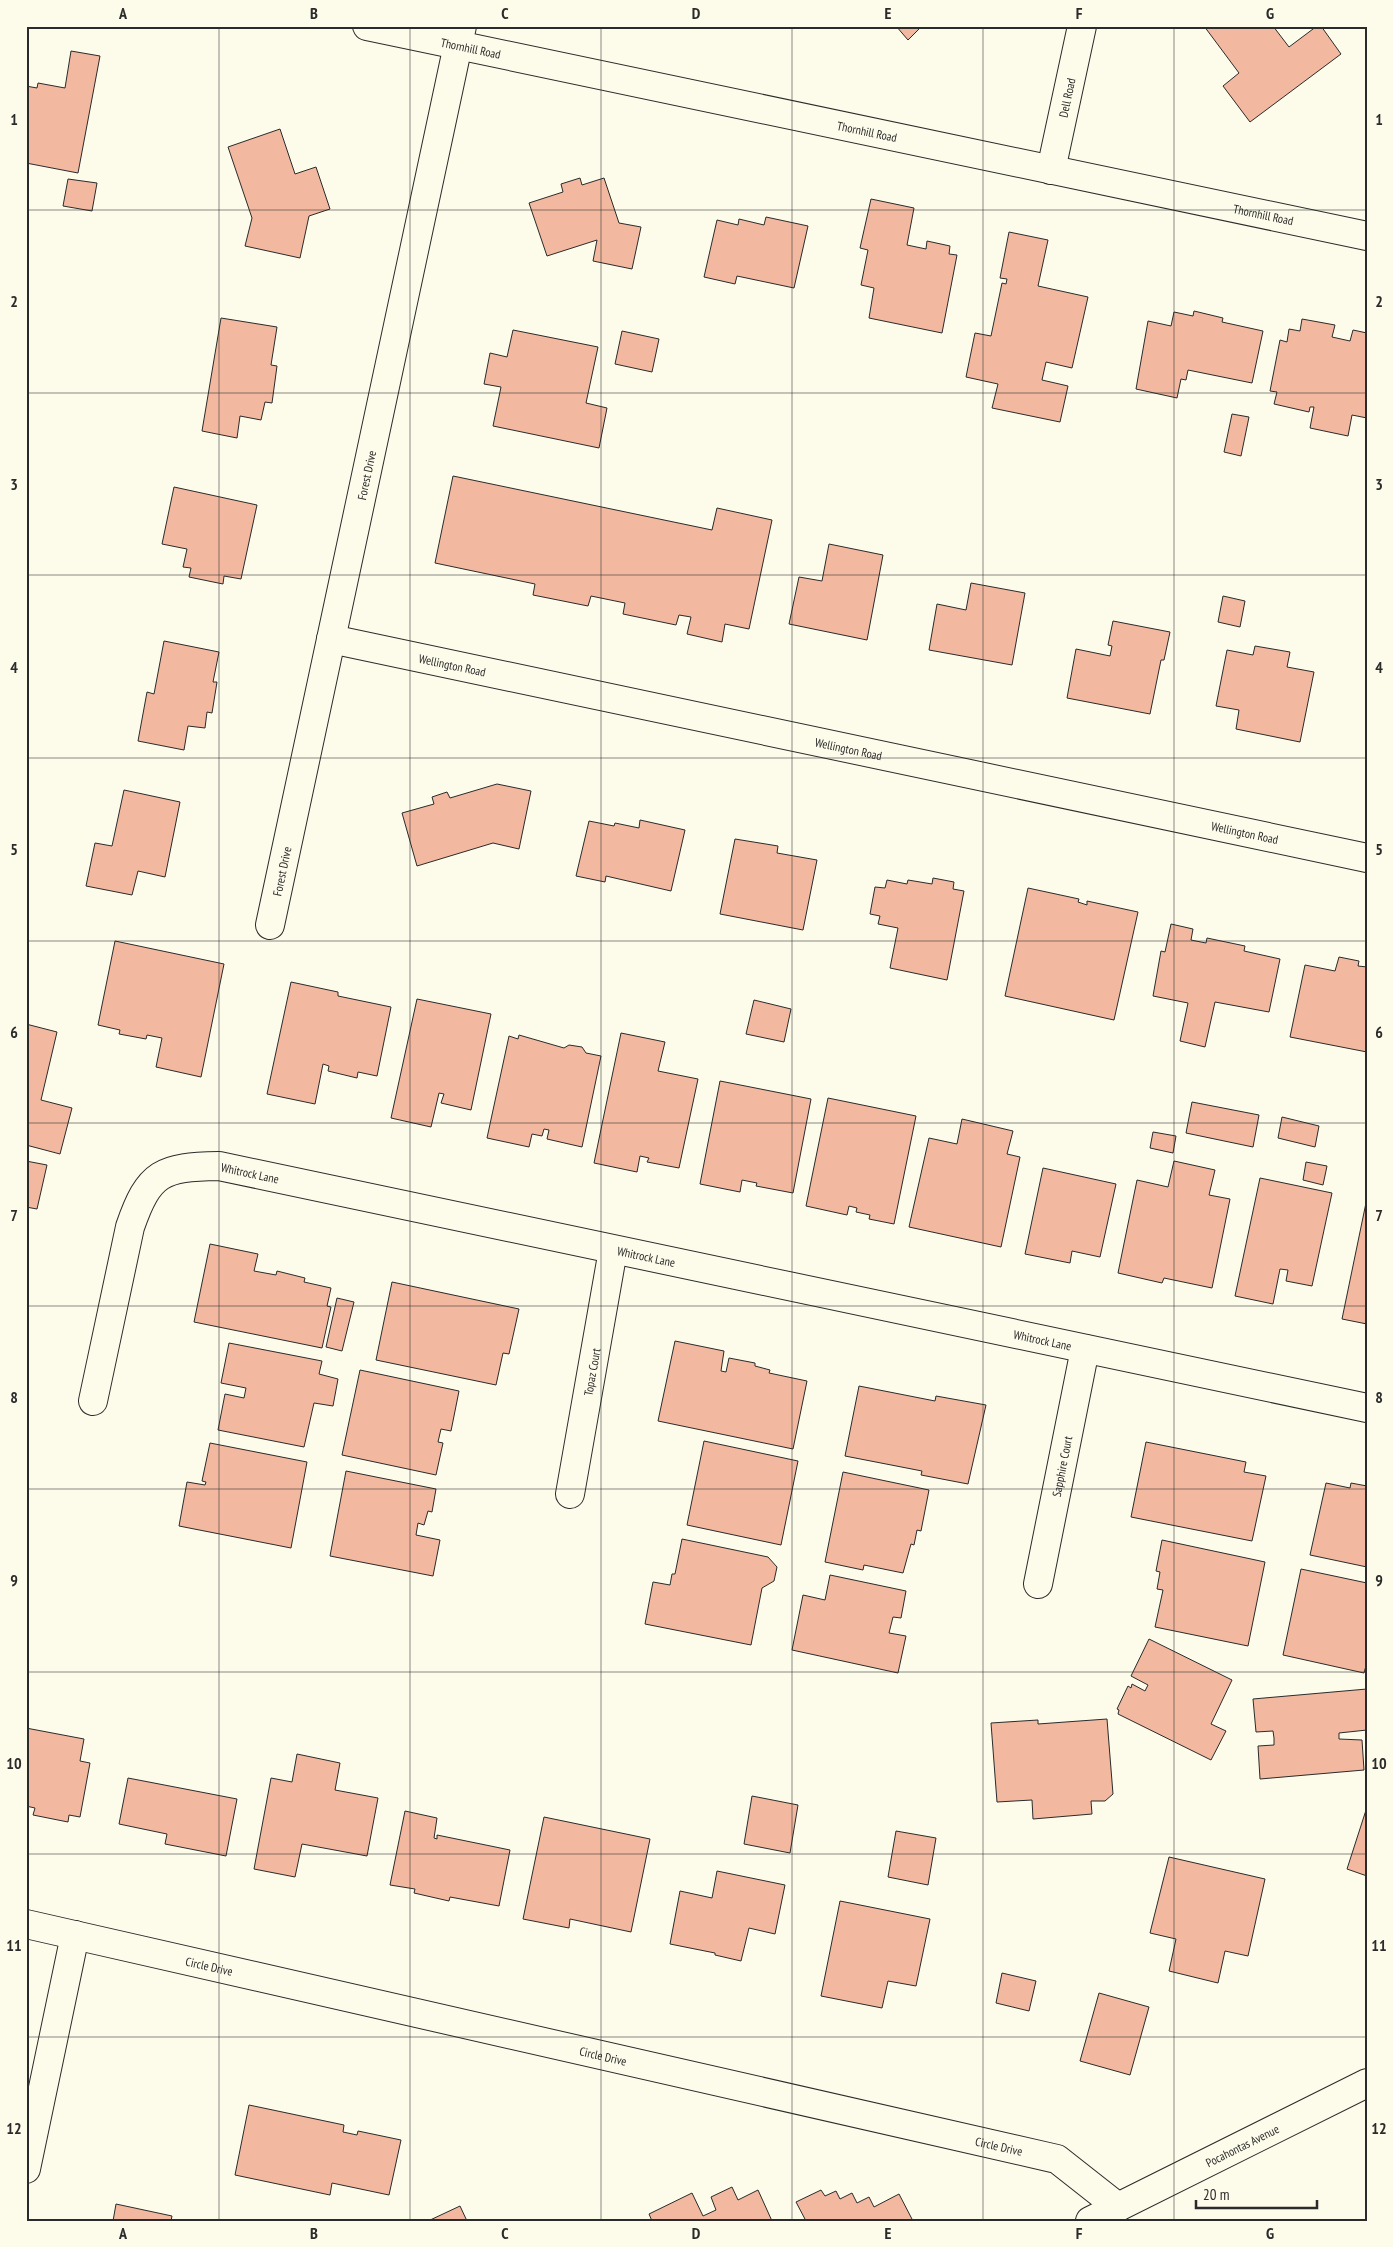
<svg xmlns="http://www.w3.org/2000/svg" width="1393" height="2247" font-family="'PT Sans Narrow',sans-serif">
  <rect width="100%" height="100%" fill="#fdfbea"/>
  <path fill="#f2b8a0" stroke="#2b2b2b" d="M896,26h26l-14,14z
    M1204,26h69l16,21 28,-21h4l20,28 -91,68 -27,-36 16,-13z
    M71,51l29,5 -22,117 -52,-10v-77l11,2 1,-5 27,5z
    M280,129l15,45 21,-7 14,42 -21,7 -9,42 -55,-12 7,-28 -24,-71z
    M580,178l2,7 22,-7 15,45 22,4 -9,42 -39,-8 4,-21 -50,16 -18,-53 34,-11 -2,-8z
    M68,179l29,4 -5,28 -29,-5z
    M871,199l43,9 -7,37 19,4 1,-8 23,5 -1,8 8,1 -15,78 -73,-15 5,-30 -13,-3 7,-35 -8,-2z
    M766,217l42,9 -14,62 -57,-12 -2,8 -31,-7 13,-57 21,5 1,-6 25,6z
    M1009,232l39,8 -10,46 50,11 -16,71 -26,-6 -4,18 26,6 -8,36 -68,-14 6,-24 -32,-7 9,-44 16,3 11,-53 4,1 1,-5 -7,-1z
    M1194,311l29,7 -1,4 41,9 -11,52 -64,-13 -2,10 -5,-1 -4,19 -41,-9 12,-68 23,5 3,-14 19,4z
    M221,318l56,9 -6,38 6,1 -5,37 -7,-1 -4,18 -21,-4 -3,22 -35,-7z
    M1302,319l33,6 -3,12 18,4 3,-11 14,3v85l-15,-3 -4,21 -38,-8 4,-21h-4l-1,5 -35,-8 3,-12 -7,-1 10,-51 7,2 2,-13 11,2z
    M513,330l85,17 -12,56 21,5 -8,40 -106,-22 8,-39 -17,-3 6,-31 17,4z
    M622,331l37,8 -7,33 -37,-8z
    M1232,414l17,3 -8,39 -17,-4z
    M453,476l259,54 5,-22 55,12 -23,109 -24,-5 -3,18 -35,-8 4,-17 -12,-2 -3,10 -53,-11 2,-11 -34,-7 -3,10 -55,-11 2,-11 -100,-21z
    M174,487l83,18 -16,74 -17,-3 -1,8 -34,-7 2,-9 -8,-1 4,-18 -25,-5z
    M829,544l54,11 -16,85 -78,-16 10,-47 23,4z
    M971,583l54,10 -13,72 -83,-15 8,-46 29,6z
    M1223,596l22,5 -5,26 -22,-5z
    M1113,621l57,11 -6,28h-3l-11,54 -83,-16 9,-49 34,7 2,-10 -4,-1z
    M164,641l55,11 -6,30h4l-5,31 -5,-1 -2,16 -17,-2 -4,24 -46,-9 9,-49 7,2z
    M1255,646l35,6 -3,15 27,5 -14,70 -64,-13 3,-19 -23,-4 11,-56 26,5z
    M497,784l34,7 -12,58 -26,-6 -76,23 -15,-53 32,-9 -2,-7 15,-5 3,6z
    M124,790l56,12 -15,75 -27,-6 -6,24 -46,-9 9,-43 17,3z
    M640,820l45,10 -14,61 -65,-15 -1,6 -29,-6 13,-55 25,5 1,-3 24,5z
    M735,839l43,7 -1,7 40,7 -14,70 -83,-16z
    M933,878l21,4 -1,7 11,2 -17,89 -57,-12 8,-40 -20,-4 2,-8 -10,-2 5,-27 10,1 2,-8 20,4 1,-4 24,4z
    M1028,888l51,11 -1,3 9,3v-4l51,11 -24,108 -109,-24z
    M1171,924l22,5 -2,11 15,3 1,-5 38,8 -1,5 36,8 -11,53 -54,-10 -10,45 -25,-6 8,-38 -35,-7 8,-45 4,1z
    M115,941l109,23 -23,113 -45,-10 6,-29 -15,-3 -1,4 -27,-5 1,-4 -22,-5z
    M1339,957l20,4 -1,5 9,1v85l-77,-15 15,-72 30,6z
    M291,982l47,10v4l53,11 -14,69 -19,-4 -1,6 -29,-7 1,-5 -6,-2 -8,40 -48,-10z
    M417,999l74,15 -20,96 -30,-7 3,-9 -5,-1 -8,34 -40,-9z
    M754,1000l37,9 -7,33 -38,-8z
    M26,1024l31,8 -16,68 31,8 -12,46 -34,-9z
    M621,1033l44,9 -7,29 40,8 -19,89 -32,-6 2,-4 -9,-2 -3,16 -43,-9z
    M519,1035l45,13 5,-3 13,2 4,6 15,3 -19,91 -35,-8 2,-9 -5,-1 -2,7 -10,-2 -3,13 -42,-9 22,-102 9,3z
    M720,1081l91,18 -18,94 -37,-7 1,-3 -15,-3 -2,12 -40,-8z
    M828,1098l88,18 -22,108 -25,-5 1,-4 -14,-3 1,-4 -8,-2 -2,9 -41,-9z
    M1192,1102l67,13 -6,32 -67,-14z
    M1282,1117l37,9 -4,21 -37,-9z
    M962,1119l51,12 -6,23 13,3 -19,90 -92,-20 20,-89 28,6z
    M1153,1132l23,4 -3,17 -23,-5z
    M26,1161l21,4 -10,44 -11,-2z
    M1174,1161l41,9 -6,25 21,4 -18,89 -48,-10 -2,5 -44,-10 19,-93 31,7z
    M1306,1162l21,4 -4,19 -20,-5z
    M1043,1168l73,16 -16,73 -28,-6 -2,12 -45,-9z
    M1260,1178l72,15 -20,93 -26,-5 2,-11 -8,-1 -7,35 -38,-8z
    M1367,1198v126l-25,-5z
    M210,1244l48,10 -4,17 22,4 1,-4 28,7 -1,4 27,6 -4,18 4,1 -9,41 -128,-26z
    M392,1282l127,27 -10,45 -6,-1 -7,32 -120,-25z
    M337,1298l17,4 -12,49 -16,-4z
    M675,1341l49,10 -3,20 5,1 3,-14 26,5v3l15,4 -1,3 38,8 -14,68 -135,-28z
    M229,1343l93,18 -3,13 19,5 -5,27 -19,-3 -10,44 -86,-17 7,-36 19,4 2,-10 -25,-5z
    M360,1370l99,21 -8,40 -10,-2 -3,13 5,1 -7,32 -94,-20z
    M859,1386l76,15 1,-5 50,9 -18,79 -47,-9 1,-4 -77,-15z
    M704,1441l94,20 -17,84 -94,-20z
    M1146,1442l100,20 -2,10 22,4 -14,65 -121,-24z
    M210,1443l97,19 -16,86 -112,-22 8,-44 18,3 1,-3 -4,-1z
    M346,1471l90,18 -4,23 -4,-1 -4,14 -6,-2 -2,12 24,5 -7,36 -103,-20z
    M843,1472l86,18 -8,41 -4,-1 -3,15 -3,-1 -8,29 -39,-8 -1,5 -38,-8z
    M1326,1483l24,5 1,-5 16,3v81l-57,-12z
    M682,1539l86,18 9,10 -3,14 -12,7 -11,57 -106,-21 8,-42 17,3 2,-11h3z
    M1162,1540l103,22 -17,84 -93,-19 8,-37 -6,-1 3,-17 -4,-1z
    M1301,1569l66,14v79l-3,11 -81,-18z
    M830,1575l76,16 -5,27 -8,-1 -4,16 17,3 -8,37 -106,-23 11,-55 22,5z
    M1149,1639l83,41 -21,44 15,7 -15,29 -93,-46 1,-4 -2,-1 11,-23 3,2 1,-4 13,7 3,-6 -17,-9z
    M1367,1689v41l-28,3v6l23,1 2,30 -104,9 -2,-33 16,-1v-7l-1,-7 -17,1 -3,-33z
    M1107,1719l6,75 -8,7h-14l1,13 -59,5 -1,-19 -35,2 -6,-79 47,-3v4z
    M26,1728l58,11 -4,22 10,2 -10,54 -11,-2 -1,7 -35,-7 2,-7 -9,-2z
    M297,1754l43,9 -5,27 43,8 -11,58 -65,-12 -7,33 -41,-8 17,-91 21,4z
    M128,1778l109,21 -11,57 -61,-12 2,-10 -48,-10z
    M752,1796l46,9 -8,48 -46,-9z
    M1367,1807v69l-20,-7z
    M405,1811l32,7 -3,20 3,1v-4l73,15 -11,56 -49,-9 -1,4 -35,-8 1,-4 -25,-4z
    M544,1817l106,22 -19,93 -61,-13 -1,9 -46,-9z
    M896,1831l40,7 -8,47 -40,-8z
    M1169,1857l96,22 -17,77 -23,-5 -7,32 -49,-12 7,-32 -26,-6z
    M717,1871l68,14 -10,49 -26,-6 -8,33 -26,-6v-2l-45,-9 10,-53 32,7z
    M840,1901l90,18 -14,67 -28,-5 -6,27 -61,-12z
    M1002,1973l34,8 -7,30 -33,-8z
    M1099,1993l50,14 -19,68 -50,-14z
    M249,2105l95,20 -1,7 14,3 1,-4 43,9 -12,55 -57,-12 -2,12 -95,-20z
    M732,2187l6,13 20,-10 14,31h-120l-3,-7 43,-21 11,23 13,-6 -5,-13z
    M821,2190l4,6 11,-5 4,8 12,-6 5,10 12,-6 5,10 25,-13 14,27h-107l-10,-19z
    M116,2204l56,12 -1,5h-58z
    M460,2206l7,15h-39z"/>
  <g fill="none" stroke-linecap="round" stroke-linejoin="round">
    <g stroke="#2b2b2b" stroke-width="30">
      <g id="minor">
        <path id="s1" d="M367,26l1000,210"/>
        <path id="s2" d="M1051,170l31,-144"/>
        <path id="s3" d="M331,639l1036,219"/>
        <path id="s4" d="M270,925l192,-899"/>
        <path id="s5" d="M93,1401l37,-174c19,-55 32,-60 89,-61l1148,242"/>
        <path id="s6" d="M570,1494l43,-244"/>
        <path id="s7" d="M1038,1584l47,-235"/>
        <path id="s8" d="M26,1924l1031,235 61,48"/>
        <path d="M26,2169l49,-234"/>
        <path id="s9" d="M1090,2221l277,-138"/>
      </g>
    </g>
    <use href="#minor" stroke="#fdfbea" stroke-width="28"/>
  </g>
  <path fill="none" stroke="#2b2b2b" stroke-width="1" stroke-opacity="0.55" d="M219,26v2195M410,26v2195M601,26v2195M792,26v2195M983,26v2195M1174,26v2195M26,210h1341M26,393h1341M26,575h1341M26,758h1341M26,941h1341M26,1123h1341M26,1306h1341M26,1489h1341M26,1672h1341M26,1854h1341M26,2037h1341"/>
  <g text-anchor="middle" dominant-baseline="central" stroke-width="4" stroke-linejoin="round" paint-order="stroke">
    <g font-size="12" fill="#2b2b2b" stroke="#fdfbea">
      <text stroke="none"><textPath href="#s1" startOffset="106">Thornhill Road</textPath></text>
      <text stroke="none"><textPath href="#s2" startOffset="74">Dell Road</textPath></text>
      <text stroke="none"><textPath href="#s1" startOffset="511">Thornhill Road</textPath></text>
      <text stroke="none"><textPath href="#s1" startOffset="916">Thornhill Road</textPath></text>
      <text stroke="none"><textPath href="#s4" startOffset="460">Forest Drive</textPath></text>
      <text stroke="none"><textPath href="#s3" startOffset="124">Wellington Road</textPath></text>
      <text stroke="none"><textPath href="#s3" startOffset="529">Wellington Road</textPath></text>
      <text stroke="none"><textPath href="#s3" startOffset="934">Wellington Road</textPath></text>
      <text stroke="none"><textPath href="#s4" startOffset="55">Forest Drive</textPath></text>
      <text stroke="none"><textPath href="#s5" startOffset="330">Whitrock Lane</textPath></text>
      <text stroke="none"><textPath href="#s5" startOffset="735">Whitrock Lane</textPath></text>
      <text stroke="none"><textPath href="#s5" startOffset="1140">Whitrock Lane</textPath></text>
      <text stroke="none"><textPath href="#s6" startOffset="124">Topaz Court</textPath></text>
      <text stroke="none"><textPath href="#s7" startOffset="120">Sapphire Court</textPath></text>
      <text stroke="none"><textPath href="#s8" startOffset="188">Circle Drive</textPath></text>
      <text stroke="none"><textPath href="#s8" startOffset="592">Circle Drive</textPath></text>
      <text stroke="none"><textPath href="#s9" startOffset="170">Pocahontas Avenue</textPath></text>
      <text stroke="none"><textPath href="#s8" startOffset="998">Circle Drive</textPath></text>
    </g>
  </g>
  <rect width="1393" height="2247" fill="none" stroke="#fdfbea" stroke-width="55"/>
  <path d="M1196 2200v8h121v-8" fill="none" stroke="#2b2b2b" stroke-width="2.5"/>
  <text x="1203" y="2200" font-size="15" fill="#2b2b2b" stroke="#fdfbea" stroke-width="4" paint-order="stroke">20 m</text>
  <rect x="28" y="28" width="1338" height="2192" fill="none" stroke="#2b2b2b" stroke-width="2"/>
  <g font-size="16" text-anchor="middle" font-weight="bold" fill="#2b2b2b">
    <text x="123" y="19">A</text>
    <text x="314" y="19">B</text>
    <text x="505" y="19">C</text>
    <text x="696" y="19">D</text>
    <text x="888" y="19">E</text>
    <text x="1079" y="19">F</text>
    <text x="1270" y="19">G</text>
    <text x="14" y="125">1</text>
    <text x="1379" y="125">1</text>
    <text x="14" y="307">2</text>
    <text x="1379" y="307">2</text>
    <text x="14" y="490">3</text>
    <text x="1379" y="490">3</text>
    <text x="14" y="673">4</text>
    <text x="1379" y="673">4</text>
    <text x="14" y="855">5</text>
    <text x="1379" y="855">5</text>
    <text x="14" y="1038">6</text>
    <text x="1379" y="1038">6</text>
    <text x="14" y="1221">7</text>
    <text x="1379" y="1221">7</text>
    <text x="14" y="1403">8</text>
    <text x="1379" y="1403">8</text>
    <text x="14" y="1586">9</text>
    <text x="1379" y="1586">9</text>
    <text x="14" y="1769">10</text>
    <text x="1379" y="1769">10</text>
    <text x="14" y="1951">11</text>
    <text x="1379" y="1951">11</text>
    <text x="14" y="2134">12</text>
    <text x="1379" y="2134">12</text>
    <text x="123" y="2239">A</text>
    <text x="314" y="2239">B</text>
    <text x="505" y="2239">C</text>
    <text x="696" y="2239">D</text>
    <text x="888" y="2239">E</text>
    <text x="1079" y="2239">F</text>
    <text x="1270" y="2239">G</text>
  </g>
</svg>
